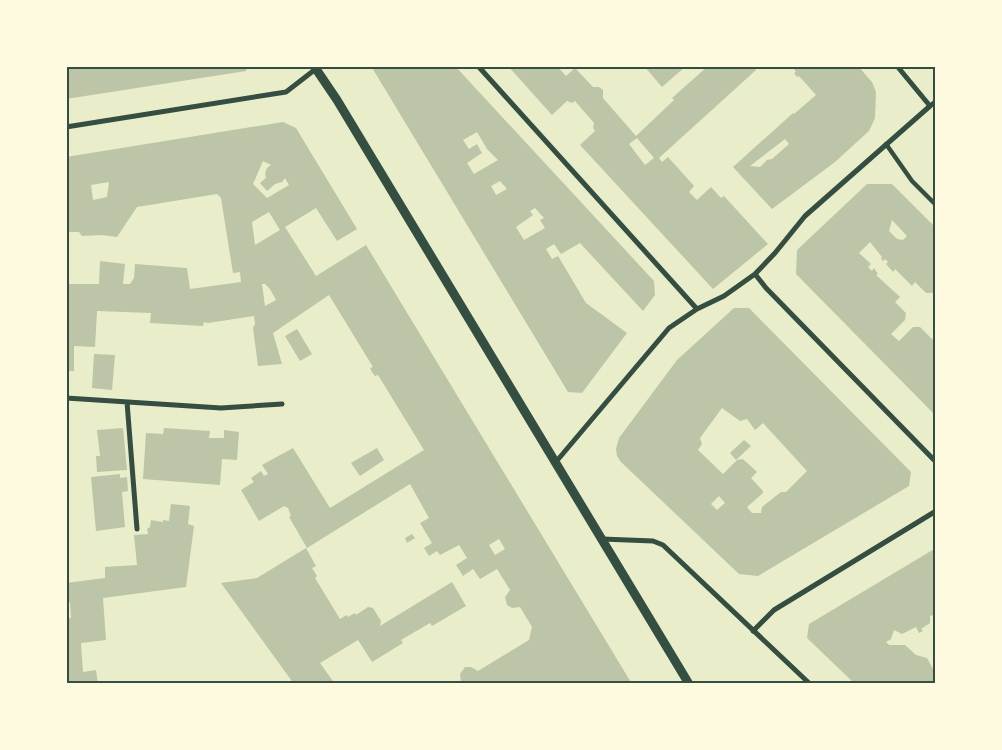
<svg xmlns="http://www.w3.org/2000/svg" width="1002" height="750" font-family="'Libre Baskerville',serif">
  <rect width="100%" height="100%" fill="#e9edc9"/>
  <path fill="#bcc5a7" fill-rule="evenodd" d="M66,66h182l-2,5 -180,28z
    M371,66h84l199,215 1,14 -12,16 -63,-68 -19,11 -7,-10 -8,5 6,10 6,-3 28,47 41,30 -45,60 -14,-1zM477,132l10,17 11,11 -24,14 -7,-11 15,-10 -5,-9 -8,5 -6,-9zM500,181l7,8 -11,6 -5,-9zM535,208l9,10 -4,2 5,8 -21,12 -8,-13 17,-12 -3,-4z
    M508,66h49l9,10 9,-8 18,19h6l4,3v8l33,38 38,-36 -2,-2 36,-32h45l3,4 -97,88 3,4 6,-5 26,29 -5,6 8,8 14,-13 10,11 3,-2 44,48 -55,45 -133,-144 15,-14 -2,-3 1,-5 -19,-22 -3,2 -5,-2 -15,14zM637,138l17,20 -9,7 -16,-21z
    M644,66h42l-24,21z
    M792,66h66l14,16 4,10 -1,26 -6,13 -34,31 -63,47 -39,-42 60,-54 1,1 22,-19 -17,-19 -2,1 -3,-4 2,-1zM785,139l4,5 -17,15 -5,1 -7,7 -10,-1z
    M283,122l13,6 61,101 -20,12 -21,-33 -31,19 31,49 50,-31 266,439h-175l4,-2 -1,-8 5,-7h6l7,4 51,-31 3,-13 -12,-20 -8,1 -5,-3 -2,-8 5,-7 -13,-21 -17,10 -7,-10 -10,7 -7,-11 11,-7 -8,-13 -19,10 -3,-4 -8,5 -5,-8 8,-5 -12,-20 9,-5 -19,-34 -103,64 -18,-31 2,-1 -3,-8 -4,-2 -25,15 -18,-31 13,-8 -3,-4 10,-7 3,5 4,-2 -6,-9 31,-17 37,60 94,-58 -46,-75 -3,1 -3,-4 -2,-4 3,-1 -44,-72 -56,38 9,31 -24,2 -5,-38 2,-4 -1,-8 -46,7 -4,-1 -1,4 -53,-3 1,-10 -54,-2 -2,36 -21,-1v25h-8v-87h33l1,-23 25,3 -2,20h7l4,-6 1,-14 52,4 3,21 51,-7 -1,-10 -7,1 -12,-75 -4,-4 -80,13 -20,30 -15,-2 -20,1 -3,-4h-13v-75zM263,161l8,4 -4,3 -2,5 1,5 -6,5 7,8 8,-7 7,-2 3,-4 4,7 -22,13 -14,-14zM109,182l-2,15 -14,3 -2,-15zM269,212l11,18 -25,15 -3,-23zM262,284h3l5,5 6,11 -11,6zM499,539l6,10 -10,6 -6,-10z
    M867,184h25l44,44v62l-4,3h-6l-11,-11 -3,4 -17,-17 -2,3 -7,-8 2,-2 -3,-3 -2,2 -2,-2 1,-2 -12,-15 -11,11 12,11 -3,3 4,4 2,-3 4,6 -2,1 24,22 -5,5 11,11 -1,7 -14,14 8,7 14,-14h7l16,16v73l-140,-142 1,-24zM892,220l15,16 -4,4 -6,-1 -8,-8z
    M734,308h15l162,164 -2,14 -151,90 -19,-2 -118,-112 -4,-6 -1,-7 3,-11 58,-78zM722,408l18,13 7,-2 8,11 8,-7 44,48 -21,21h-5l-19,15 -1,6h-9l-5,-6 16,-14v-2l-12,-13 6,-6 -14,-13 -6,1 -14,14 -25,-24 4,-6 -2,-6zM719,496l6,7 -8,7 -6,-6z
    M297,329l15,25 -12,7 -15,-25z
    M94,354l21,1 -3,35 -20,-2z
    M123,428l4,42 -30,2 -1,-16h4l-3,-26z
    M164,428l46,3 -1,7h15v-8l15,2 -2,28 -15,-1 -2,26 -77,-6 3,-46 17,1z
    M744,440l7,6 -15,14 -6,-7z
    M377,448l7,12 -24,16 -9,-13z
    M120,474v4l7,-1 1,14 -6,1 3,35 -29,4 -5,-54z
    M171,504l19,2 -2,18 6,2 -8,61 -83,11 3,42 -25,3 2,29 13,-2 2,14h-32v-66h5l-1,-16 -4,1v-20l39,-5v-11l32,-2 -3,-30 14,-1 -1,-5 3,-2 1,-7 12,2v-2l6,1z
    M412,534l3,4 -8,5 -2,-5z
    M306,548l10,18 -4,2 5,8 -2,2 25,41 7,-4 1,2 7,-4 1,2 12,-8 5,1 8,13 -1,5 72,-44 14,24 -34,20 -2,-3 -29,17 2,3 -31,19 -14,-22 -38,23 15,21h-41l-73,-101 36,-5z
    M936,548v66l-6,2v7l-9,6 2,2 -4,2 -3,-6 -14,7 -8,-4 -3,9 -5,3 3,3h16l11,10 11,3 9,16v10h-81l-48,-46 2,-14z"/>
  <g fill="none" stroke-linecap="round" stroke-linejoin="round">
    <path stroke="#344e41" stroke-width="4.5" d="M930,106l6,-5
      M886,144l26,37 24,24"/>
    <path stroke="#344e41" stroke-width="5" d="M478,66l219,243
      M66,127l220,-35 31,-24
      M755,274l11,14 170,174
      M66,398l155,10 61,-4
      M127,402l10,127
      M555,463l114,-135 28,-19 27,-13 31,-22 20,-21 30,-37 125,-110 -33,-40
      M602,539l51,2 10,4 147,139
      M753,631l21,-21 162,-99"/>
    <path stroke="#344e41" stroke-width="9" d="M314,66l23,34 352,584"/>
  </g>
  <rect width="1002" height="750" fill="none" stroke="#fefae0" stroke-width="135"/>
  <rect x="68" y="68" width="866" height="614" fill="none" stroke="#344e41" stroke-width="2"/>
</svg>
